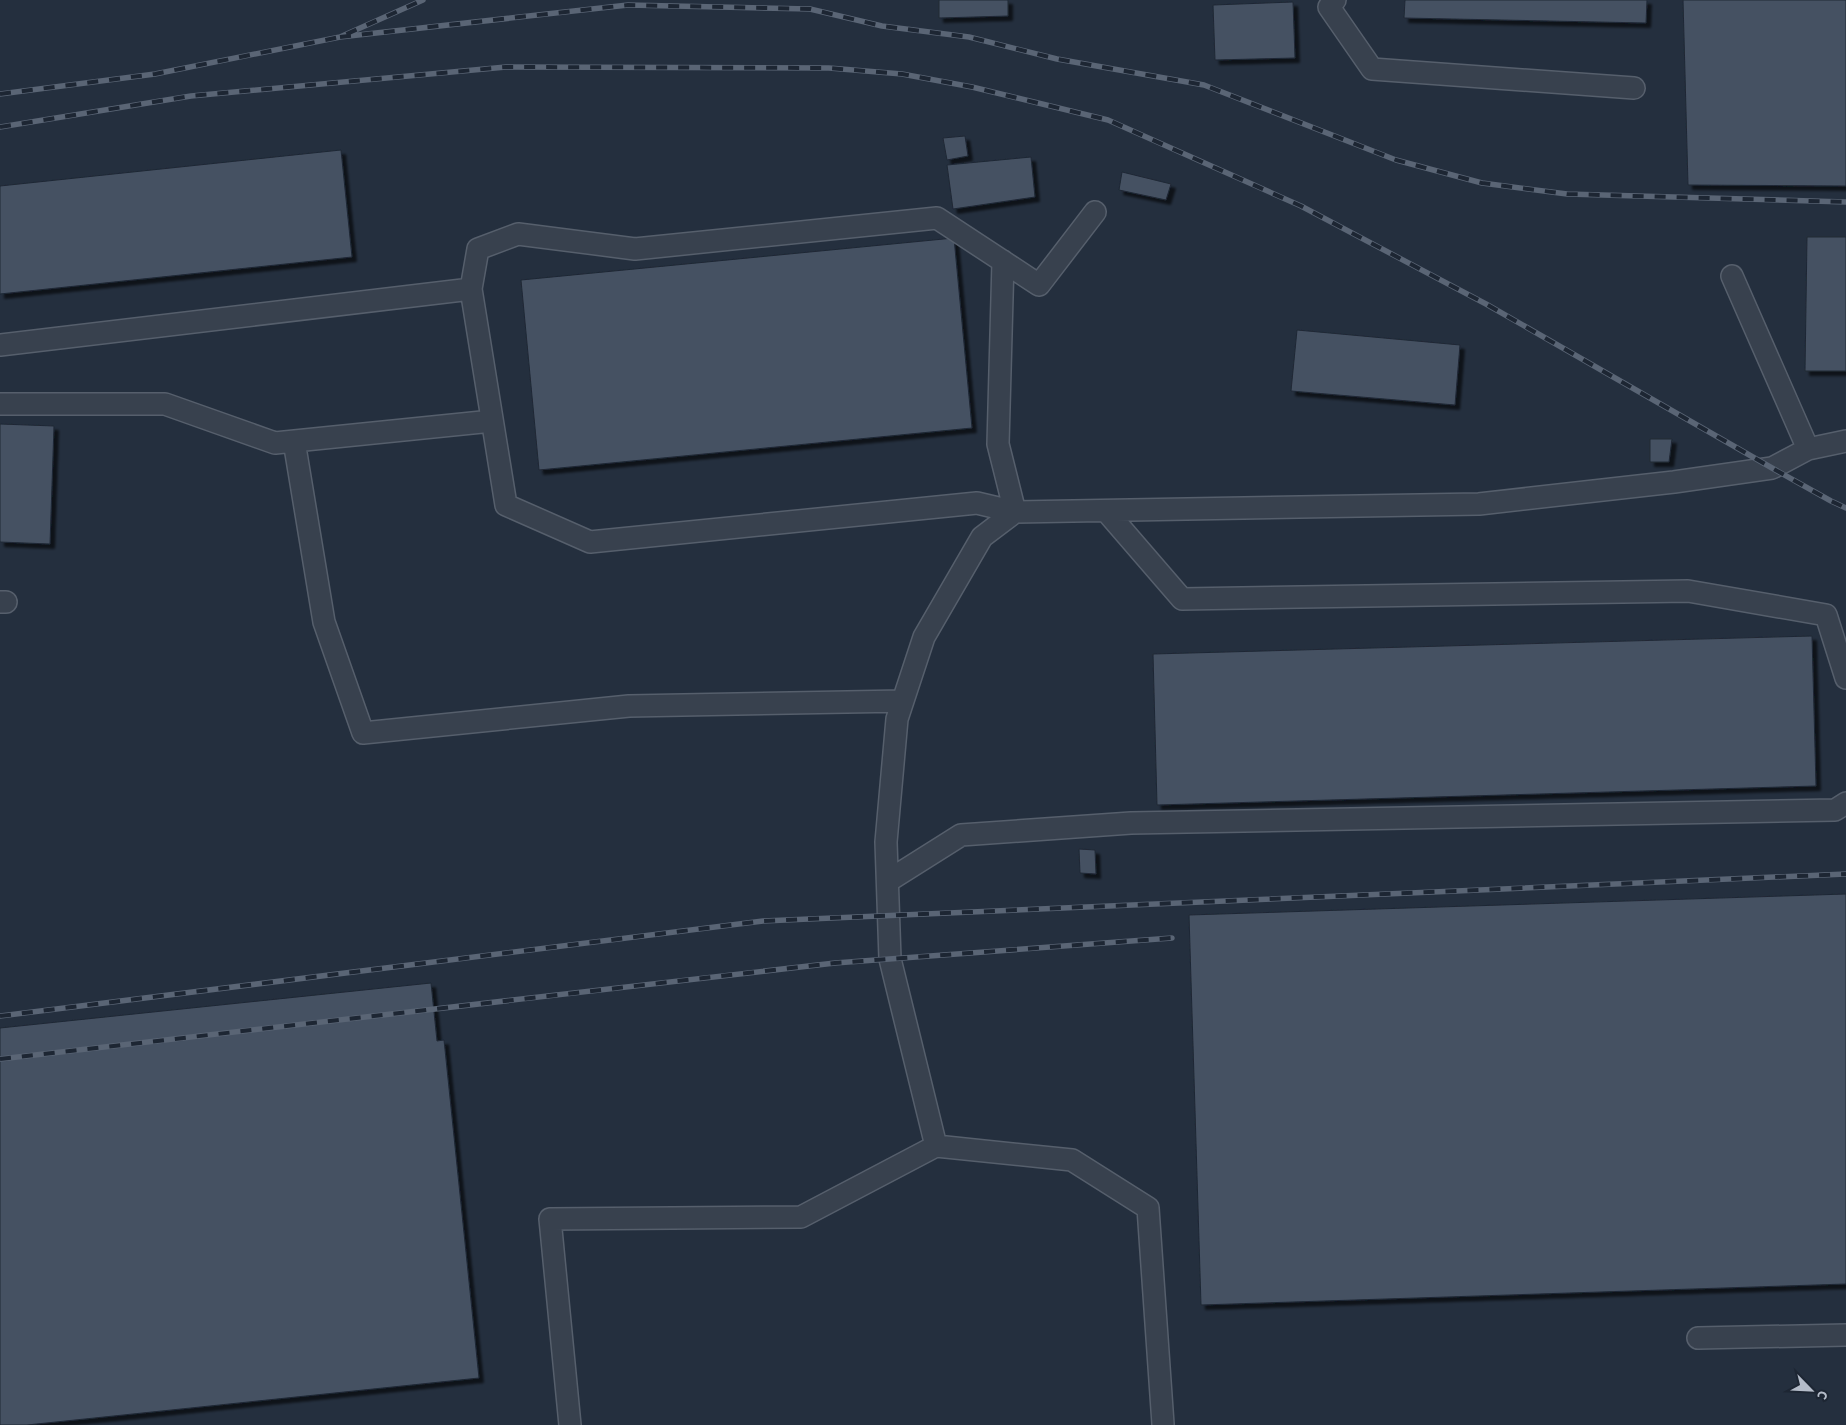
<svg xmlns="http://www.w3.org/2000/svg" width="1846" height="1425" font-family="'Source Sans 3',sans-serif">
  <defs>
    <filter id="shadow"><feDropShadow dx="4.5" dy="4.5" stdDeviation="1" flood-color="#0009"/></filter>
  </defs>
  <rect width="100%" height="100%" fill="#242f3e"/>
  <path fill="#455162" stroke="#1f2835" filter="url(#shadow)" d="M939,0h69v16l-69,2z
    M1405,0h242l-1,23 -242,-5z
    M1683,0h163v186l-158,-1z
    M1293,2l2,56 -80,2 -2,-55z
    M965,136l3,20 -21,4 -4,-22z
    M341,150l11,107 -352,37v-108z
    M1031,157l4,40 -82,12 -6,-44z
    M1122,172l49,12 -5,16 -47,-10z
    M1807,237h39v134h-41z
    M954,238l18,190 -433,42 -18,-190z
    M1297,330l163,15 -5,60 -164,-14z
    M0,424l54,2 -4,118 -50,-2z
    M1650,439h22l-3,23h-19z
    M1812,636l4,150 -659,19 -4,-151z
    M1079,849l16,1 1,24 -16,-1z
    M1846,894v390l-645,21 -12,-390z
    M431,983l6,58 7,-1 35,338 -452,47h-27v-397z"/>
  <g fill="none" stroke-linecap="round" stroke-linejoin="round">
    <g stroke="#565f6c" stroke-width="24">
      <path id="lane" d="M1335,0l-6,7 43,62 262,19
        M1003,261l-5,183 17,68 -38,-9 -387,39 -84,-37 -35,-216 7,-40 40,-15 117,15 302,-31 102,67 56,-73
        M1732,276l76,173
        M0,345l471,-56
        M0,404h165l110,39 217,-22
        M294,441l30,181 39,111 266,-27 274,-5
        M1106,511l76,88 506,-8 138,24 20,63
        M0,602h6
        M888,881l73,-46 170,-12 704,-13 11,-7
        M936,1146l-46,-187 -4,-117 11,-123 27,-82 58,-100 33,-25 464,-8 195,-22 98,-14 36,-19 38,-8
        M1698,1338l148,-3
        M570,1425l-20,-206 251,-2 135,-71 136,14 76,48 15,216"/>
    </g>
    <use href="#lane" stroke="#38414e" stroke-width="21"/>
    <g stroke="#5a6575" stroke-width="5.5">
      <path id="rail" d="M340,37l288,-32 182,4 72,17 87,11 88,22 147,26 192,75 86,23 85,11 279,8
        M0,94l155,-20 185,-37 83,-37
        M0,127l191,-31 315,-29 323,1 73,6 70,13 136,33 193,86 185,98 286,164 59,33 15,7
        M0,1016l763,-95 1083,-47
        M0,1059l835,-96 337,-25"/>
    </g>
    <use href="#rail" stroke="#1d2633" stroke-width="4" stroke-dasharray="11" stroke-linecap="butt"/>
  </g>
  <g transform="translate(1811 1390) rotate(114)" stroke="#1d2633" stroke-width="4" paint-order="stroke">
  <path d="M0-4L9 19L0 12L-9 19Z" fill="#b4bcc9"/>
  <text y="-8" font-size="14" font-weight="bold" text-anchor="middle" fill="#b4bcc9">С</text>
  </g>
</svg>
